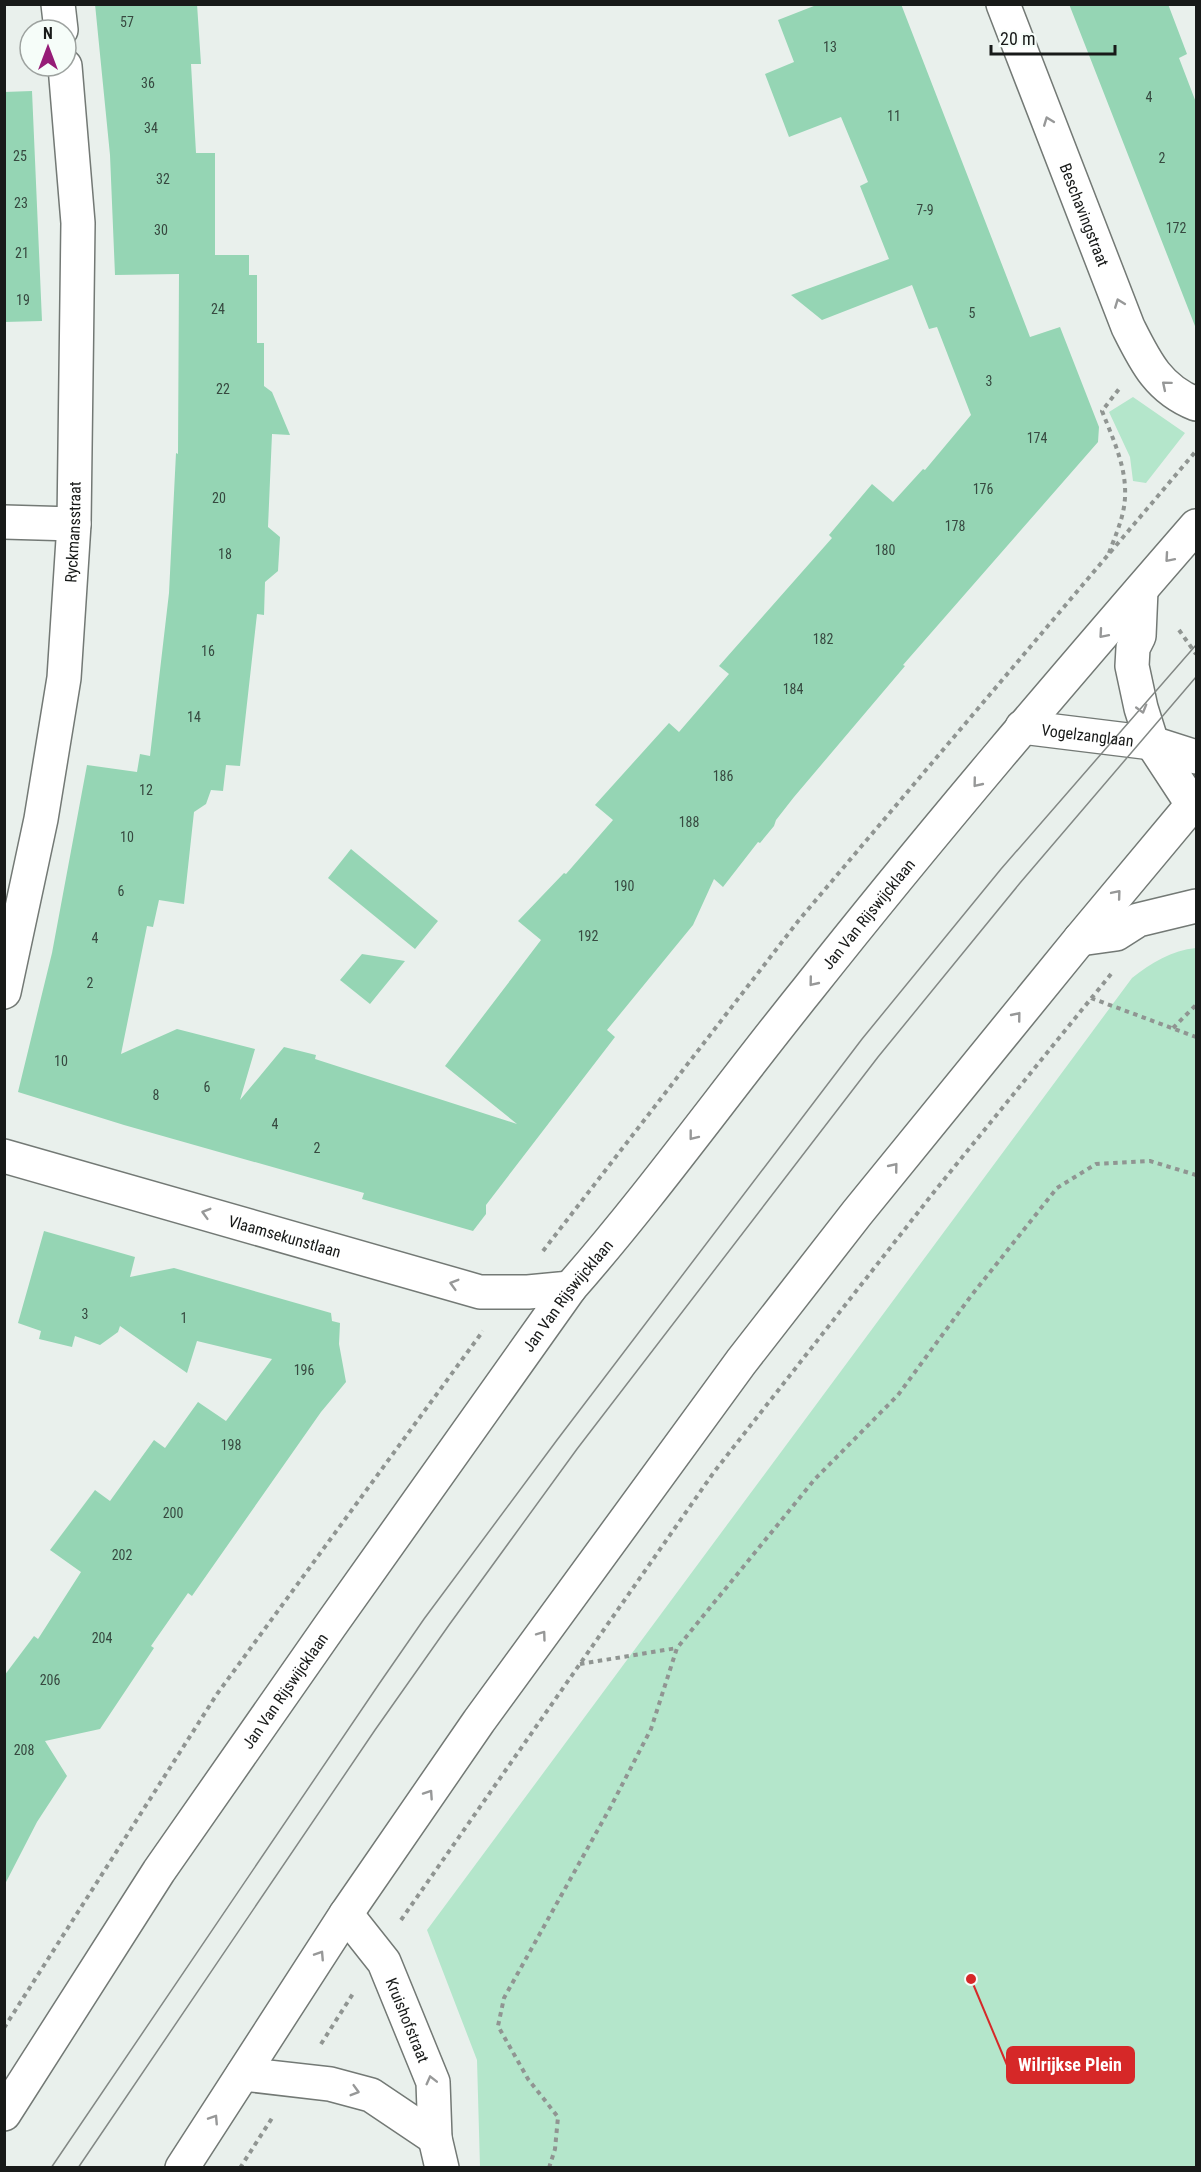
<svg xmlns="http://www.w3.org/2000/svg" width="1201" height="2172" font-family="'Roboto Condensed',sans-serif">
  <rect width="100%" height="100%" fill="#e9f0ec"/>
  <path fill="#b4e6cb" d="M1133,397l52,36 -39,50 -13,-2 -3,-24 -21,-45z
    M1196,948v1219h-716l-3,-107 -50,-130 705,-952c19,-15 40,-28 64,-30z"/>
  <path fill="#95d5b4" d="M95,4h102l4,60h-10l5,89h19v102h34v20h8v68h7v43l8,6 18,43 -18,-1 -4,93 12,10 -2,34 -13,11 -1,33 -7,-1 -17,152 -14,-1 -3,26 -12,-1 -5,14 -12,8 -10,92 -25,-4 -6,27 -6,-1 -26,128 56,-25 78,20 -15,51 44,-53 32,8 -1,4 202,65 -72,-58 96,-126 -23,-19 46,-48 2,1 47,-54 -18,-15 74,-82 10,9 50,-58 -10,-8 113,-128 -3,-3 43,-51 21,18 30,-33 2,1 46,-55 -34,-88 -8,2 -17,-44 -90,35 -31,-25 98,-36 -29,-73 8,-4 -27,-65 -52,20 -24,-63 29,-12 -16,-42 41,-16h82l129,333 30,-10 39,100 -1,15 -195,223 2,1 -111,131 -18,23 -2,6 -14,17 -2,-1 -35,45 -9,-8 -21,46 -86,105 8,7 -129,168v9l-13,17 -111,-32 2,-6 -240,-68 -106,-33 34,-139 35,-188 50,7 3,-18 10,2 19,-163 7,-140 2,1 1,-180 -64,1 -5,-120z
    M1069,4h99l19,50 -8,4 18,47v221h-2z
    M32,91l10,230 -38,1v-230z
    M351,849l87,72 -23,28 -87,-71z
    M362,954l43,7 -35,43 -30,-24z
    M44,1231l91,26 -5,20 44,-9 157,45 1,8 8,2 -1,21 7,38 -25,30 -129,184 -4,-3 -37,53 3,2 -54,81 -55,12 22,35 -30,46 -33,64v-210l30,-40 4,3 43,-67 -31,-22 45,-60 15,11 44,-61 11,8 33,-46 28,19 46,-62 -75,-18 -10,32 -67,-47 -2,6 -18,13 -25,-9 -3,11 -33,-8 2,-8 -23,-8z"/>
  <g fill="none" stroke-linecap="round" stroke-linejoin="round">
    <g stroke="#737975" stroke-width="36">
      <g id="street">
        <path d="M58,4l3,26"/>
        <path id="s1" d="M1003,4l125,323c17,34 30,62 68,77"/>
        <path d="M4,522l70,2"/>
        <path id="s2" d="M4,992l37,-173 23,-141 10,-154 4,-301 -13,-157"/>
        <path id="s3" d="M4,1156l476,136h48l42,-4"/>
        <path id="s4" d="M346,1914l38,48 49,120 2,56 7,30"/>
        <path d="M243,2074l87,10 41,11 64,43"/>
      </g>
    </g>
    <g stroke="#737975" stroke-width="36">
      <g id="secondary">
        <path d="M1141,590l-2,46 -6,12 -1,18 9,42 11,35 44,67"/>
        <path id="s5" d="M1022,727l130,16 44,14"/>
        <path d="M1080,939l36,-5 22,-14 58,-14"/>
        <path id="s6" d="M4,2114l155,-243 171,-245 240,-338c84,-96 158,-200 238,-299 125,-158 256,-311 388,-463"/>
        <path d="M182,2168l164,-254 133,-193 262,-359 116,-149 223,-274 116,-139"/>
      </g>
    </g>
    <path stroke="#909592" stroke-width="4" stroke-dasharray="4.5 4.5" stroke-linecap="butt" d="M1109,553c5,-14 11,-27 14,-41 8,-36 -8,-68 -21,-101l17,-22
      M1179,630l17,24
      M1091,998l105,39
      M1173,1028l23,-23
      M543,1251l256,-331 397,-469
      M580,1664l97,-16
      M401,1920l313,-448 220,-280 177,-218
      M4,2028l213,-334 266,-363
      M321,2044l33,-52
      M240,2168l34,-53
      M549,2168l6,-19 3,-32 -30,-38 -30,-53 6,-28 106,-190 41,-79 26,-81 138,-169 83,-84 73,-99 86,-108 39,-24 54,-3 46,14"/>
    <use href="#street" stroke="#fff" stroke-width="33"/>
    <use href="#secondary" stroke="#fff" stroke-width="33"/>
    <path stroke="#838885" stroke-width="1.5" d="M51,2168l328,-484 45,-65 133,-179 305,-401 139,-170 195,-224
      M78,2168l297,-438 74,-105 128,-176 301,-392 142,-174 176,-206"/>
  </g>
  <defs><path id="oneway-chevron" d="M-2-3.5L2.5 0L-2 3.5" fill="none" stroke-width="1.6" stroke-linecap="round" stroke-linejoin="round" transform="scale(1.5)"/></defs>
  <g stroke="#979898">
    <use href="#oneway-chevron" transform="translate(1048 121) rotate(-111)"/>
    <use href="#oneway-chevron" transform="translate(1119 303) rotate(-111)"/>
    <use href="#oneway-chevron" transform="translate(1166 385) rotate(-140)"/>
    <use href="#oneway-chevron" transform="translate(1169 558) rotate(131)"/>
    <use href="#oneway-chevron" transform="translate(1103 634) rotate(131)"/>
    <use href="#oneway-chevron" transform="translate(1142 709) rotate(74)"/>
    <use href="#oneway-chevron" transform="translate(977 783) rotate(129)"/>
    <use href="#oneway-chevron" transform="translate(1117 894) rotate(-50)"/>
    <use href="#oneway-chevron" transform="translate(813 982) rotate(129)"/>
    <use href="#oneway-chevron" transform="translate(1017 1016) rotate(-51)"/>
    <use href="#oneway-chevron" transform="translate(693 1136) rotate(128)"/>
    <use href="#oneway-chevron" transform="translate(894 1167) rotate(-51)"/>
    <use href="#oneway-chevron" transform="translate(206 1213) rotate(-164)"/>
    <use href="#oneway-chevron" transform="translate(454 1284) rotate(-164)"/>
    <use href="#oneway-chevron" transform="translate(542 1635) rotate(-54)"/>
    <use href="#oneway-chevron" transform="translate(429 1794) rotate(-56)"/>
    <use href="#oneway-chevron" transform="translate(320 1955) rotate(-57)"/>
    <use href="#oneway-chevron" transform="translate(431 2080) rotate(-104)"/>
    <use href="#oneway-chevron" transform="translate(355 2091) rotate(16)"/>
    <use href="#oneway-chevron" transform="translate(214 2119) rotate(-57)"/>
  </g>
  <g text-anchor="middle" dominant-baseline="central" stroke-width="6" stroke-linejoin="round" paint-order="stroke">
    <g font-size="14" fill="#374940">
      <text x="127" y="22">57</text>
      <text x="830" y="47">13</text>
      <text x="148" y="83">36</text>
      <text x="1149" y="97">4</text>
      <text x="894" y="116">11</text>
      <text x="151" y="128">34</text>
      <text x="20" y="156">25</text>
      <text x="1162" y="158">2</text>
      <text x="163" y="179">32</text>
      <text x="21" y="203">23</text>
      <text x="925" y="210">7-9</text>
      <text x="1176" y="228">172</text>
      <text x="161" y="230">30</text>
      <text x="22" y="253">21</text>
      <text x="23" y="300">19</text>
      <text x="218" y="309">24</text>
      <text x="972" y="313">5</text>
      <text x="989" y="381">3</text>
      <text x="223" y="389">22</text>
      <text x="1037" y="438">174</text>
      <text x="983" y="489">176</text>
      <text x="219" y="498">20</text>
      <text x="955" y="526">178</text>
      <text x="885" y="550">180</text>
      <text x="225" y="554">18</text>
      <text x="823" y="639">182</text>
      <text x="208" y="651">16</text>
      <text x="793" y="689">184</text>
      <text x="194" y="717">14</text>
      <text x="723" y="776">186</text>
      <text x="146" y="790">12</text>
      <text x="689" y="822">188</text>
      <text x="127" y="837">10</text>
      <text x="624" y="886">190</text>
      <text x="121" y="891">6</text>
      <text x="588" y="936">192</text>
      <text x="95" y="938">4</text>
      <text x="90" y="983">2</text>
      <text x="61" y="1061">10</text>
      <text x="207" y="1087">6</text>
      <text x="156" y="1095">8</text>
      <text x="275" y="1124">4</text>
      <text x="317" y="1148">2</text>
      <text x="85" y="1314">3</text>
      <text x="184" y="1318">1</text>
      <text x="304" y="1370">196</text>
      <text x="231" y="1445">198</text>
      <text x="173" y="1513">200</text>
      <text x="122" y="1555">202</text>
      <text x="102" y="1638">204</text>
      <text x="50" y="1680">206</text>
      <text x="24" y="1750">208</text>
    </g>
    <g font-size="16" fill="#181a19" stroke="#f6fdf9">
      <text stroke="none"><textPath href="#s1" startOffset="226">Beschavingstraat</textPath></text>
      <text stroke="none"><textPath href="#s2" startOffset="466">Ryckmansstraat</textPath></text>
      <text stroke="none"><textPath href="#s5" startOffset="66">Vogelzanglaan</textPath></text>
      <text stroke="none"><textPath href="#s6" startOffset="1480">Jan Van Rijswijcklaan</textPath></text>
      <text stroke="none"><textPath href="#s3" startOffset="292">Vlaamsekunstlaan</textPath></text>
      <text stroke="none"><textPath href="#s6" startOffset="994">Jan Van Rijswijcklaan</textPath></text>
      <text stroke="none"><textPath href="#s6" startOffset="508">Jan Van Rijswijcklaan</textPath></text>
      <text stroke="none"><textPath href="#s4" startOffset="124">Kruishofstraat</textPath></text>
    </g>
  </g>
  <path fill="none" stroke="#d62828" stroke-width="2" d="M971 1979L1007 2065"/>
  <circle fill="#d62828" stroke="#f6fdf9" stroke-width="2" cx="971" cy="1979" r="6"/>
  <rect fill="#d62828" stroke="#d62828" stroke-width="2" x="1007" y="2047" width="127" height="36" rx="6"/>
  <g font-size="18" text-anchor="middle" font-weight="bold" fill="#fff">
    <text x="1070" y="2071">Wilrijkse Plein</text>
  </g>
  <rect width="1201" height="2172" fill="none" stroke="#181a19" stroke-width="12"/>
  <g transform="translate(48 48)"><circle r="28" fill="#f6fdf9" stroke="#9da29f" stroke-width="1.5"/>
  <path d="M0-4.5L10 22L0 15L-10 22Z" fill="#961c77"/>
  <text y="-9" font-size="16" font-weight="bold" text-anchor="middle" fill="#181a19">N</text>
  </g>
  <path d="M991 45v9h124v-9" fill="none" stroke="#181a19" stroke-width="3"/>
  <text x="1000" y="45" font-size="18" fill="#181a19" stroke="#f6fdf9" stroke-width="4.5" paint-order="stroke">20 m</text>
</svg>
